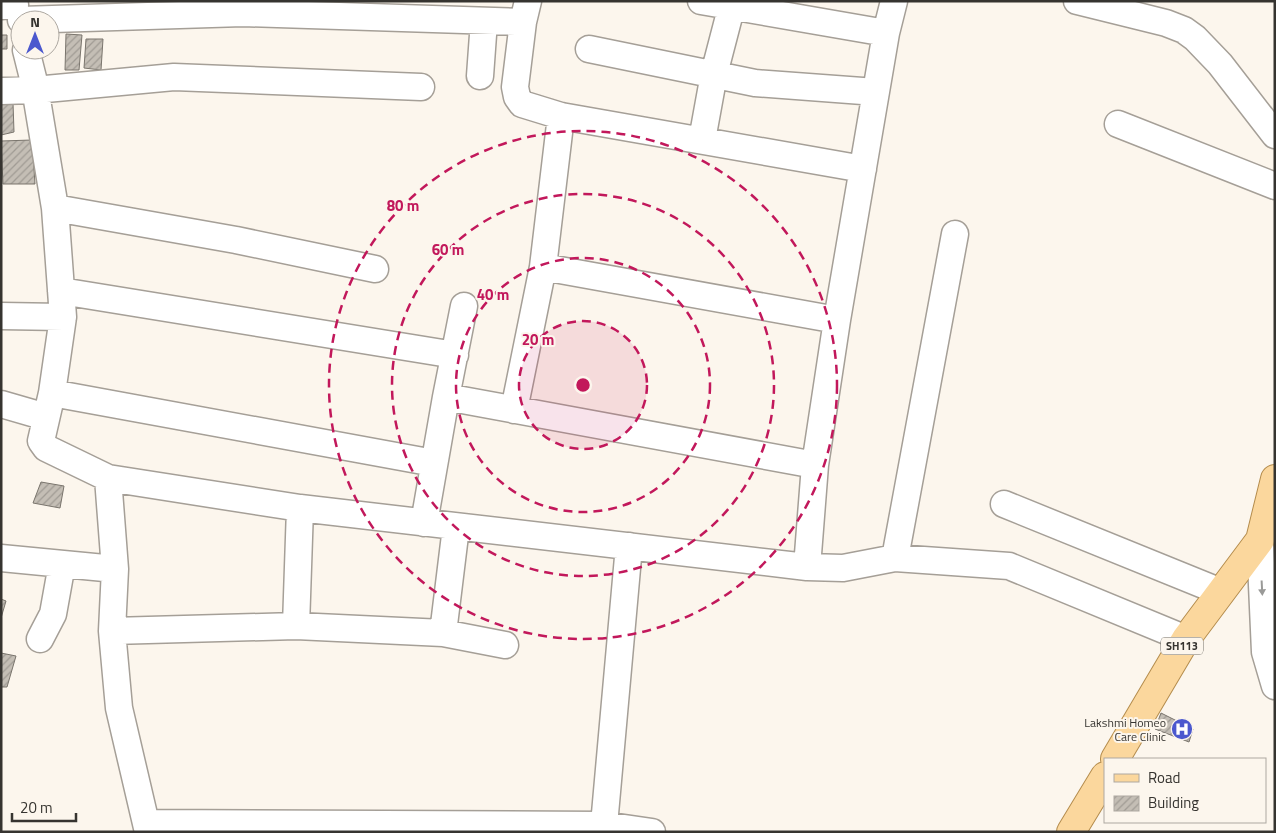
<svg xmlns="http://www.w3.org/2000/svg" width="1276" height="833" font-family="'Titillium Web',sans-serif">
  <defs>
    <pattern id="building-hatch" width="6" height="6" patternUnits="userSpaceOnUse" patternTransform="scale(1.25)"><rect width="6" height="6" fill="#c4beb5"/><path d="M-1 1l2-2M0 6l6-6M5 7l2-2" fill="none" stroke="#a09b94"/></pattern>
  </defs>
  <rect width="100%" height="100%" fill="#fcf6ed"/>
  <path fill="url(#building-hatch)" stroke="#7a756d" d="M66,34l16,1 -3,35h-14z
    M1,35h6v14h-6z
    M86,39h17l-2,31 -17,-2z
    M13,103l1,29 -13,3v-31z
    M32,140l3,44h-32l-2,-43z
    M41,482l23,4 -4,22 -27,-5z
    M1,599l5,2 -5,17z
    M1,653l15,3 -9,31h-6z
    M1161,713l32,16 -4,13 -34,-13z"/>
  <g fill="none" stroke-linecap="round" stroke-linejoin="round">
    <g stroke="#a59f97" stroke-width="29">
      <path id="minor" d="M528,1l-5,21 -8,65 2,10 5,7 39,12 302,53
        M701,1l185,32
        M1077,1l89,22 18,7 11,8 25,26 55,71
        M1,6l14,-1
        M21,20l222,-7 280,9
        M589,49l166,34 121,9
        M26,50l8,32 21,126 181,32 139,29
        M480,76l4,-55
        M1,91l34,-1 139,-13 247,10
        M1118,124l157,62
        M702,140l12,-66 19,-73
        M55,208l8,109 -11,76 -11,48 5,7 62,30 192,30 507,59 36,1 52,-10 114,8 177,73
        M543,267l294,53
        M61,291l394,64
        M1,316l62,1
        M52,393l382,70
        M446,397l369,68
        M1,404l45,13
        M514,410l29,-143 18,-151
        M108,478l7,91 -3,62 7,77 29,124
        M1004,504l217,88
        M424,523l22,-126 18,-91
        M1260,540l5,112 10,34
        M1,558l114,11
        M895,558l60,-324
        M807,567l8,-102 22,-145 49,-287 8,-32
        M296,626l4,-118
        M112,631l184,-5 147,7 62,12
        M443,633l13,-106
        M40,639l13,-25 9,-50
        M147,823l457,2 48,7
        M604,825l25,-279"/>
    </g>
    <g stroke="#b48c4d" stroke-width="30">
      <path id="major" d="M1115,759l71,-120 74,-99 15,-61
        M1071,832l34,-56"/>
    </g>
    <use href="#minor" stroke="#fff" stroke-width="26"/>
    <use href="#major" stroke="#fbd79d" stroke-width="28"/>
  </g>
  <defs><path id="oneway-solid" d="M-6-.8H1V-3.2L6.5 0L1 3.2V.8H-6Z" transform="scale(1.25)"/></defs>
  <use fill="#9a9a98" href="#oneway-solid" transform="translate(1262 588) rotate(87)"/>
  <circle cx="583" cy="385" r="64" fill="#c2185b" fill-opacity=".12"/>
  <g fill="none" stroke="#c2185b" stroke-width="2.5" stroke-dasharray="9 6">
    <circle cx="583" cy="385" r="64"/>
    <circle cx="583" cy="385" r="127"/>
    <circle cx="583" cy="385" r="191"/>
    <circle cx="583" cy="385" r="254"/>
  </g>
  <defs>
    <g id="hospital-disc" transform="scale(1.125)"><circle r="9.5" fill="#4b58ce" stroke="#fcf6ed"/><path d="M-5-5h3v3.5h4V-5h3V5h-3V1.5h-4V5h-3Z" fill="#fff"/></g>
  </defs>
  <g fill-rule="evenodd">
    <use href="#hospital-disc" x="1182" y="729"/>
  </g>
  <g text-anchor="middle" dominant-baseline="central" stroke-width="4" stroke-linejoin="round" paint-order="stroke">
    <rect fill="#fcf6ed" stroke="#716e69" stroke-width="1" x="1161" y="637.5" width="42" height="17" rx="4"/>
    <g font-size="11" font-weight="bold" fill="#363430">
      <text x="1182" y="646">SH113</text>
    </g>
    <g font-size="12" fill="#363430" stroke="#fcf6ed" text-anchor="end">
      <text x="1166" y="722">Lakshmi Homeo<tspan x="1166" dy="14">Care Clinic</tspan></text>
    </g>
  </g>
  <circle cx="583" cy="385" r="8" fill="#c2185b" stroke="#fcf6ed" stroke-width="2.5"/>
  <g font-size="15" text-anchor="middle" font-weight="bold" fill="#c2185b" stroke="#fcf6ed" stroke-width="4" stroke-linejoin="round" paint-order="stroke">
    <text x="403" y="211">80 m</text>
    <text x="448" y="255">60 m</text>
    <text x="493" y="300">40 m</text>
    <text x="538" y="345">20 m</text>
  </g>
  <rect width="1276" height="833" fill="none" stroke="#363430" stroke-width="5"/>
  <rect x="1104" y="758" width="162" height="65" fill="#fcf6ed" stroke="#ada8a1"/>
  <rect x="1114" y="774" width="25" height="8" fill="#fbd79d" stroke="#ada8a1"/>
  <text x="1148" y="783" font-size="15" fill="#363430">Road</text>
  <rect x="1114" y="796" width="25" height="15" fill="url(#building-hatch)" stroke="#ada8a1"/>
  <text x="1148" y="808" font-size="15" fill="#363430">Building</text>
  <g transform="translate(35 35)"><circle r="24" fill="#fcf6ed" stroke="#ada8a1"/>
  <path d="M0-4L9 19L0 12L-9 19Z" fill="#4b58ce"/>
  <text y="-8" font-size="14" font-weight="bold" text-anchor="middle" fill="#363430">N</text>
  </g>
  <path d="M12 813v8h64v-8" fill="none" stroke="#363430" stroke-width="2.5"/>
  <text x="20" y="813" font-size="15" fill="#363430" stroke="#fcf6ed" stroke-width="4" paint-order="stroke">20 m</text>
</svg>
